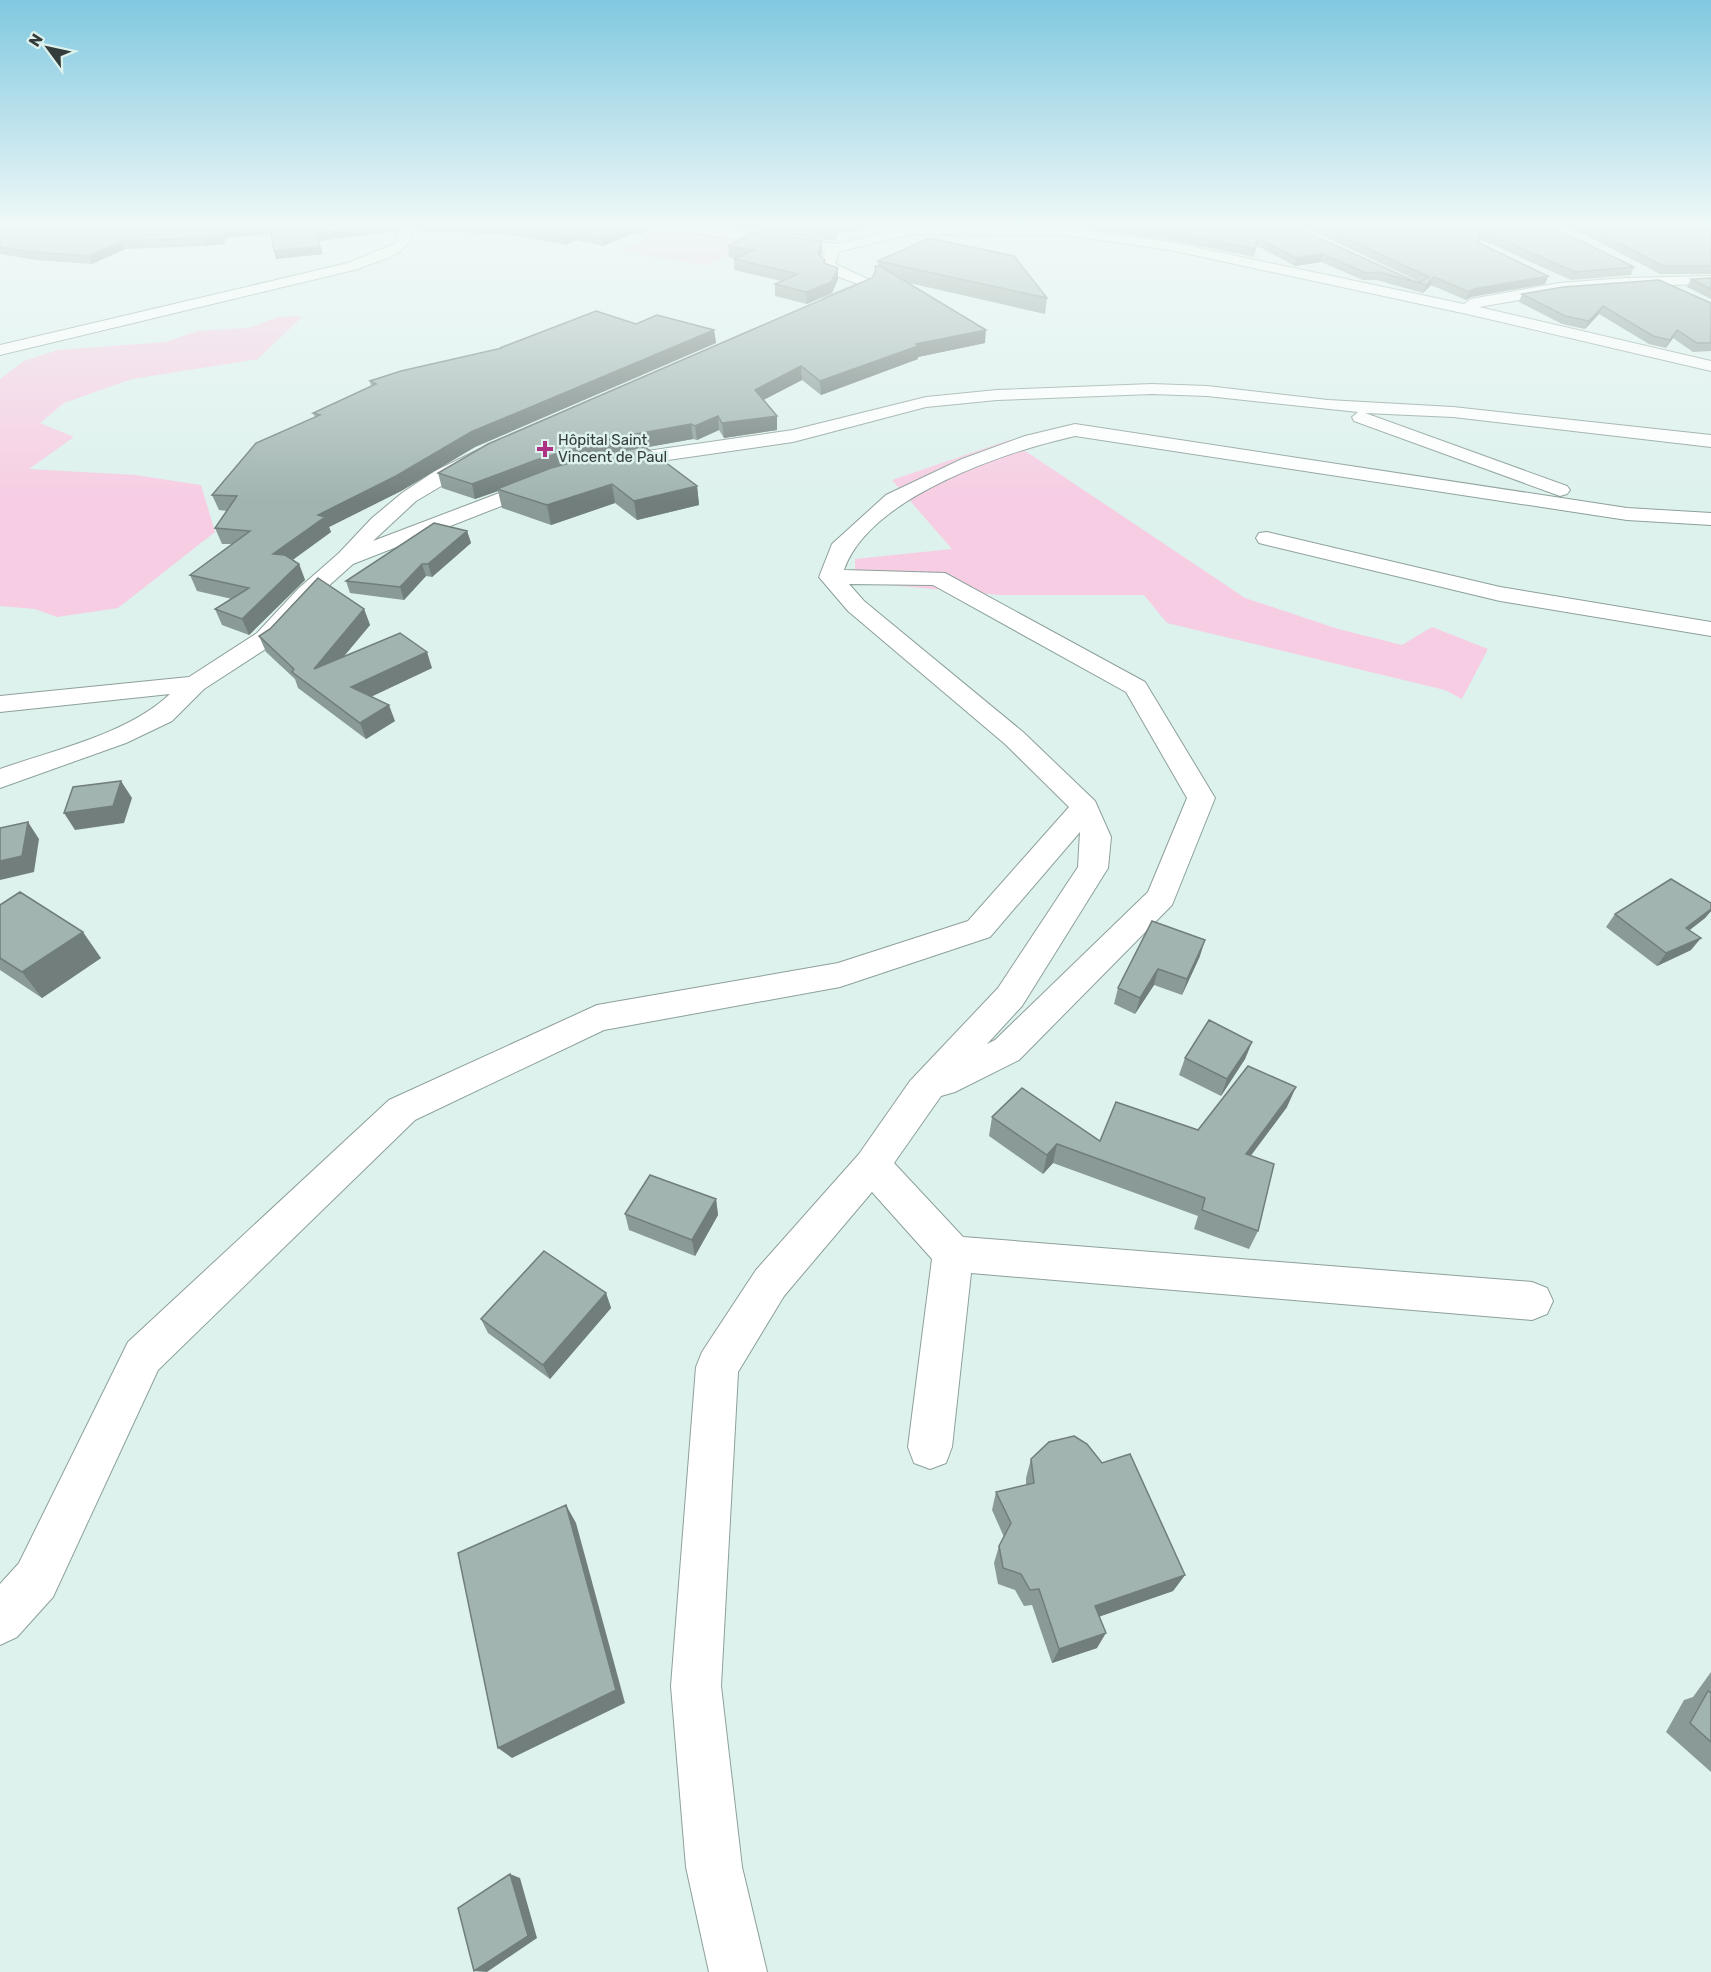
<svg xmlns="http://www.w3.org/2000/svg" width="1711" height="1972" font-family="Rubik,sans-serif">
  <rect width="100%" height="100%" fill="#ddf1ed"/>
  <path fill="#f7cde3" d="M671,227l87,13 -51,26 -90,-15z
    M303,316l-45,43 -126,20 -68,24 -24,20 34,14 -45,32 106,6 66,10 14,47 -97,76 -61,9 -22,-8 -35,-3v-227l24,-18 34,-11 108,-8 31,-11 52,-3 29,-11z
    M1009,440l236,158 93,31 64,16 30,-18 56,22 -26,50 -17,-9 -278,-67 -23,-28h-144l-145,-13v-23l97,-10 -60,-69z"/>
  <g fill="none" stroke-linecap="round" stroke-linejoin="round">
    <g stroke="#8da09b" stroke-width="2">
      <path id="street" d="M401,225h14c-6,32 -29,32 -57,44l-358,86v-10l348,-82 48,-20z
        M908,227l163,1 99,14 294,62 7,-5 88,-16 66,-5 86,-2v8l-86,2 -66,7 -80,14 232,54v10l-244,-57 -297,-64 -99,-14 -168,-2v-6z
        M833,244l7,4 -5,16 39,18 -3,7 -42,17 -5,-2 -3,-3 3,-3 34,-14 -30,-11 -8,-8 6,-17z
        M1152,384l55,2 121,14 125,7 258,28v12l-258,-30 -88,-4 202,73 3,4 -3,4 -7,2 -206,-75 -2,-4 6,-5 -151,-16 -55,-2 -155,6 -71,7 -133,35 -181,26 -10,-6 10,-6 181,-26 133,-33 71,-7z
        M1075,424l552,84 84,5v12l-84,-5 -552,-84c-70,16 -206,61 -231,134l101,3 200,109 70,116 -43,107 -153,155 -64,32 -14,4 -47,67 69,74 569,45 15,6 6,13 -6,13 -15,6 -561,-47 -19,174 -6,16 -16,6 -16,-6 -6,-16 24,-188 -60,-67 -88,104 -46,76 -17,314 21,181 25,105h-58l-23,-105 -15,-181 25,-319 6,-15 54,-82 103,-116 51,-73 88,-93 80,-121 2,-35 -90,105 -150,50 -236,43 -189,90 -257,250 -105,227 -36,40 -17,8v-61l19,-21 109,-221 261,-242 208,-95 241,-42 130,-42 101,-114 -64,-63 -157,-133 -29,-34 13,-33 54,-49 76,-36 63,-23zM849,584l84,1 193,107 61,106 -39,94 -153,148 -8,4 35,-38 86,-138 3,-31 -16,-36 -72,-69 -159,-131z
        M480,449l7,2 3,4 -3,4 -71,42 -43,40 163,-62h14l3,4 -3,4 -197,77 -39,35 -39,44 -71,46 -32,32 -46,22 -126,45v-19c54,-19 128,-35 170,-75l-170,18v-16l189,-19 68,-44 41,-44 41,-36 33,-35 30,-25 33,-22z
        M1267,532l233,55 211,35v14l-211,-35 -241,-58 -3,-5 3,-5z"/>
    </g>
    <g stroke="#8da09b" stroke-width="2">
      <path id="secondary" d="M653,225h37l148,19 77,-19h23l-2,3 -98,24 -178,-23z"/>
    </g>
    <use href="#street" fill="#fff" fill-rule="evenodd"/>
    <use href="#secondary" fill="#fff" fill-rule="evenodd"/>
  </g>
  <path fill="#8a9b97" d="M0,225l397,6 -78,10 4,13 -47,5 -5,-25 -45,4 -2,6 -19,2 -80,3 -33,15 -56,-4 -36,-6z
    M414,225h239l1,3 -16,7 -7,-1 -28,12 -27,-6 -10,5 -63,-11 -87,-3z
    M712,225h151l-3,7 -22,-1 -3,10z
    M1059,225h232l123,56 6,1 -120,-57h248l86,42 -3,8 -60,5 -89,-40 -4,1 1,2 69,33 -3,8 -74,13 -5,3 -35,-15 -8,8 -46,-13h-14l-42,-18 -26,4 -38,-20 -3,11 -84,-17z
    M1555,225h156v49h-51l-76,-40z
    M822,241v11l-1,5 4,7 13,4v11l-6,14 -25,11 -32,-8v-12l6,-3 -47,-11v-11l1,-1 -6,-1 -1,-11z
    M878,261l169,37 -2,16 -136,-31 76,60 -67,14v2l-97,36 -19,-15 -39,20 14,30 -53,8 -5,-8 -22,10 -4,-1 -47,8 51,39 2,19 -62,15 -22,-17 -64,22 -49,-17 -4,-17 -23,8 -33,-11 -4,-15 434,-195 2,-4 1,-8h3z
    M1711,278v21l-24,-12 4,-8z
    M1522,294l189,9v48l-18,1 -20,-14 -7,10 -17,-4 -50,-30 -14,15 -23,-5 -43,-22z
    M636,324l78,6 2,13 -241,104 -74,44 -72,36 2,5 -39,28 7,4 6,16 -56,55 -27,-10 -7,-16 17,-10 -35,-8 -7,-16 42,-31h-10l-7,-16 12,-17 -8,-1 -7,-15 103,-78 -2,-4 58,-27 -1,-5 130,-32v-1z
    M467,531l4,12 -39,34 -6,-1 -22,24 -54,-7 -4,-12z
    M364,609l6,16 -26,31 88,12 -60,28 23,25 -29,18 -68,-51 -3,-9 -29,-27 -7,-16z
    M1711,903v8l-6,7 -15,12 1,20 -34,16 -51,-39 9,-13z
    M0,905l101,53 -59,40 -42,-28z
    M1152,921l48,35 -18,39 -28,-10 -19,29 -21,-10 4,-16z
    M1252,1042l-7,17 -24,37 -42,-21 6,-17z
    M1287,1107l-37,49 8,75 -9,18 -55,-20 4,-13 -145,-53 -10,11 -54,-38 3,-19 108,24 98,-11z
    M716,1199l2,16 -23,41 -66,-26 -4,-16z
    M606,1293l5,15 -61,71 -62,-46 -7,-14z
    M1031,1459l154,116 -12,16 -73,25 -3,32 -45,15 -20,-58 -8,1 -9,-16 -17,-6 -4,-21 5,-17 5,-9 -12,-27 4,-18 30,-7v-7z
    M1711,1672v100l-45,-40 18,-32 9,-3z"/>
  <path fill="#717e7b" d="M382,225h18l-3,6 -78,10 -3,-8z
    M643,225h10l1,3 -16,7 -1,-8z
    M838,225v6l-3,10v-7z
    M630,226l1,8 -28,12 -1,-8z
    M270,227l2,7 -46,4 -2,6 -19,2 -3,-8 21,-8z
    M1484,232l-2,8 -7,2 3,-8z
    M575,233l1,7 -10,5 -1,-8z
    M122,241l3,8 -33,15 -3,-8z
    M822,241v11l-4,14v-12z
    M320,246l3,8 -47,5 -2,-8z
    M1323,254l-2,8 -26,4 1,-8z
    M838,268v11l-6,14 -25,11 -1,-12z
    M1548,276l-3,8 -74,13 -5,3 3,-8 5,-3z
    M1434,277l-3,8 -8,8 3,-8z
    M1603,306l-4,8 -14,15 4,-8z
    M714,330l2,13 -241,104 -74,44 -72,36 2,5 -52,38 -6,-16 45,-39 153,-83z
    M986,330l-1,13 -67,14v2l-97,36 -1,-14 96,-37z
    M1677,330l-4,8 -7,10 4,-8z
    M801,366l1,14 -46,24 -1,-14z
    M718,416l1,14 -22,10 -2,-14z
    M777,416v14l-53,8 -2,-15z
    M691,424l2,15 -88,16 -108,34 1,2 -23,8 -3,-15 64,-24 67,-20z
    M612,484l3,19 -64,22 -4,-20z
    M697,486l2,19 -62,15 -3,-19z
    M467,531l4,12 -39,34 -4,-13z
    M299,564l6,16 -56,55 -7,-16z
    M422,564l4,12 -22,24 -4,-13z
    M364,609l6,16 -50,60 -6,-16z
    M427,652l5,16 -74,35 -7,-16z
    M389,705l6,16 -29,18 -6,-16z
    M121,781l11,17 -8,25 -49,7 -11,-17z
    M28,822l11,17 -5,33 -34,8v-19z
    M1711,909v2l-6,7 -29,22 10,-12z
    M83,932l18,26 -59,40 -20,-26z
    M1701,938l-10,12 -34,16 9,-13z
    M1205,940l-5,16 -18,39 5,-16z
    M1158,969l-4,16 -19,29 5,-16z
    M1252,1042l-7,17 -24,37 6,-17z
    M1296,1087l-9,20 -49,66 8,-19z
    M1057,1144l-4,19 -10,11 4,-19z
    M716,1199l2,16 -23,41 -3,-16z
    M606,1293l5,15 -61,71 -7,-14z
    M566,1505l10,18 49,180 -113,55 -14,-10z
    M1185,1575l-12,16 -86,30 8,-15z
    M1106,1633l-9,15 -45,15 7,-14z
    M510,1874l10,4 17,60 -50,34 -13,-1z"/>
  <path fill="#a1b4b0" stroke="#717e7b" stroke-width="1.5" d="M0,225h382l-66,8 4,13 -46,5 -4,-24 -47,3 -2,6 -19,2 -80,3 -33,15 -57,-4 -32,-5z
    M463,225h180l-6,2 -7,-1 -28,12 -27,-5 -10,4 -64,-11z
    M764,225h74l-3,9z
    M1119,225h172l123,56 7,1 8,-5 -111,-52h230l86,42 -59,5 -91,-40 -6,2 1,9 69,33 -74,13 -5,3 -35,-15 -8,8 -47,-13 -13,1 -43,-19 -27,4 -38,-20 -3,11 -83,-17z
    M1581,225h130v41h-48l-76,-39z
    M753,232l69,9 -4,13 7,6 -1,3 14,5 -7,14 -25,10 -31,-8 23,-10 -64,-15 20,-9 -26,-4z
    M929,238l85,18 33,42 -169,-37z
    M875,266h5l106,64 -70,14 2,2 -98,35 -19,-15 -46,24 22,26 -55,7 -4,-7 -23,10 -4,-2 -88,16 -67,20 -64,24 -34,-11 50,-29 384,-166 4,-8z
    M1711,278v11l-20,-10z
    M1659,280l52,23v40h-14l-20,-13 -7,10 -17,-4 -50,-30 -14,15 -24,-5 -43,-22 41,-7z
    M596,311l40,13 21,-9 57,15 -243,102 -75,44 -78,39 7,2 -52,37 12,1 14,9 -57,55 -27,-10 34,-21 -59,-13 60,-44 -35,-3 22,-32 -25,-1 44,-52 64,-28 -7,-2 63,-29 -6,-3 31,-10 101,-23h-2z
    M645,447l52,39 -63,15 -22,-17 -65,21 -50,-16 54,-21 56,-15z
    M434,523l33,8 -39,33h-6l-22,23 -54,-6z
    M318,578l46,31 -50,60 86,-36 27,19 -76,35 38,18 -29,18 -68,-51 2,-3 -35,-33 11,-7z
    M121,781l-8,25 -49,7 9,-26z
    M28,822l-6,34 -22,5v-33z
    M1671,879l40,24v6l-25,19 15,10 -35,15 -51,-39z
    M20,892l63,40 -61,40 -22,-14v-53z
    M1152,921l53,19 -18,39 -29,-10 -18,29 -22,-10z
    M1209,1020l43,22 -25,37 -42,-21z
    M1248,1066l48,21 -50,67 28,10 -16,67 -56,-21 3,-12 -148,-54 -10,11 -55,-38 30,-29 78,53 16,-39 82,28z
    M650,1175l66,24 -24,41 -67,-26z
    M544,1251l62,42 -63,72 -62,-46z
    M1074,1436l13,8 15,19 28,-9 55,121 -90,31 11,27 -47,16 -20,-60 -9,1 -9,-16 -18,-6 -4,-22 12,-23 -15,-31 38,-9 -3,-24 18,-17z
    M566,1505l50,185 -118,58 -40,-195z
    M1708,1691l3,2v49l-21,-19z
    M510,1874l18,62 -54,35 -16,-63z"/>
  <linearGradient id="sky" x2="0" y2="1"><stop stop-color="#80c8e0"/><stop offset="0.45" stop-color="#f0f9f7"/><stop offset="1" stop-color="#f0f9f7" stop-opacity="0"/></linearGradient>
  <rect width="1711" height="501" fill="url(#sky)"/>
  <path fill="#ae3283" stroke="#ddf1ed" stroke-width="2" d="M542 440h6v6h6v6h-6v6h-6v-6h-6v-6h6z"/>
  <g text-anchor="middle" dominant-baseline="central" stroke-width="5" stroke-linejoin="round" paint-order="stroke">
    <g font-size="15" fill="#353d3c" stroke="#ddf1ed" text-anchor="start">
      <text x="558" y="440">Hôpital Saint<tspan x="558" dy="17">Vincent de Paul</tspan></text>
    </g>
  </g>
  <g transform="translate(48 48) rotate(303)" stroke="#ddf1ed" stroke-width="4.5" paint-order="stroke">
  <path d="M0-4.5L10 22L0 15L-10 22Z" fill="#353d3c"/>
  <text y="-9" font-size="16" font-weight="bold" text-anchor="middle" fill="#353d3c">N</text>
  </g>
</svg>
